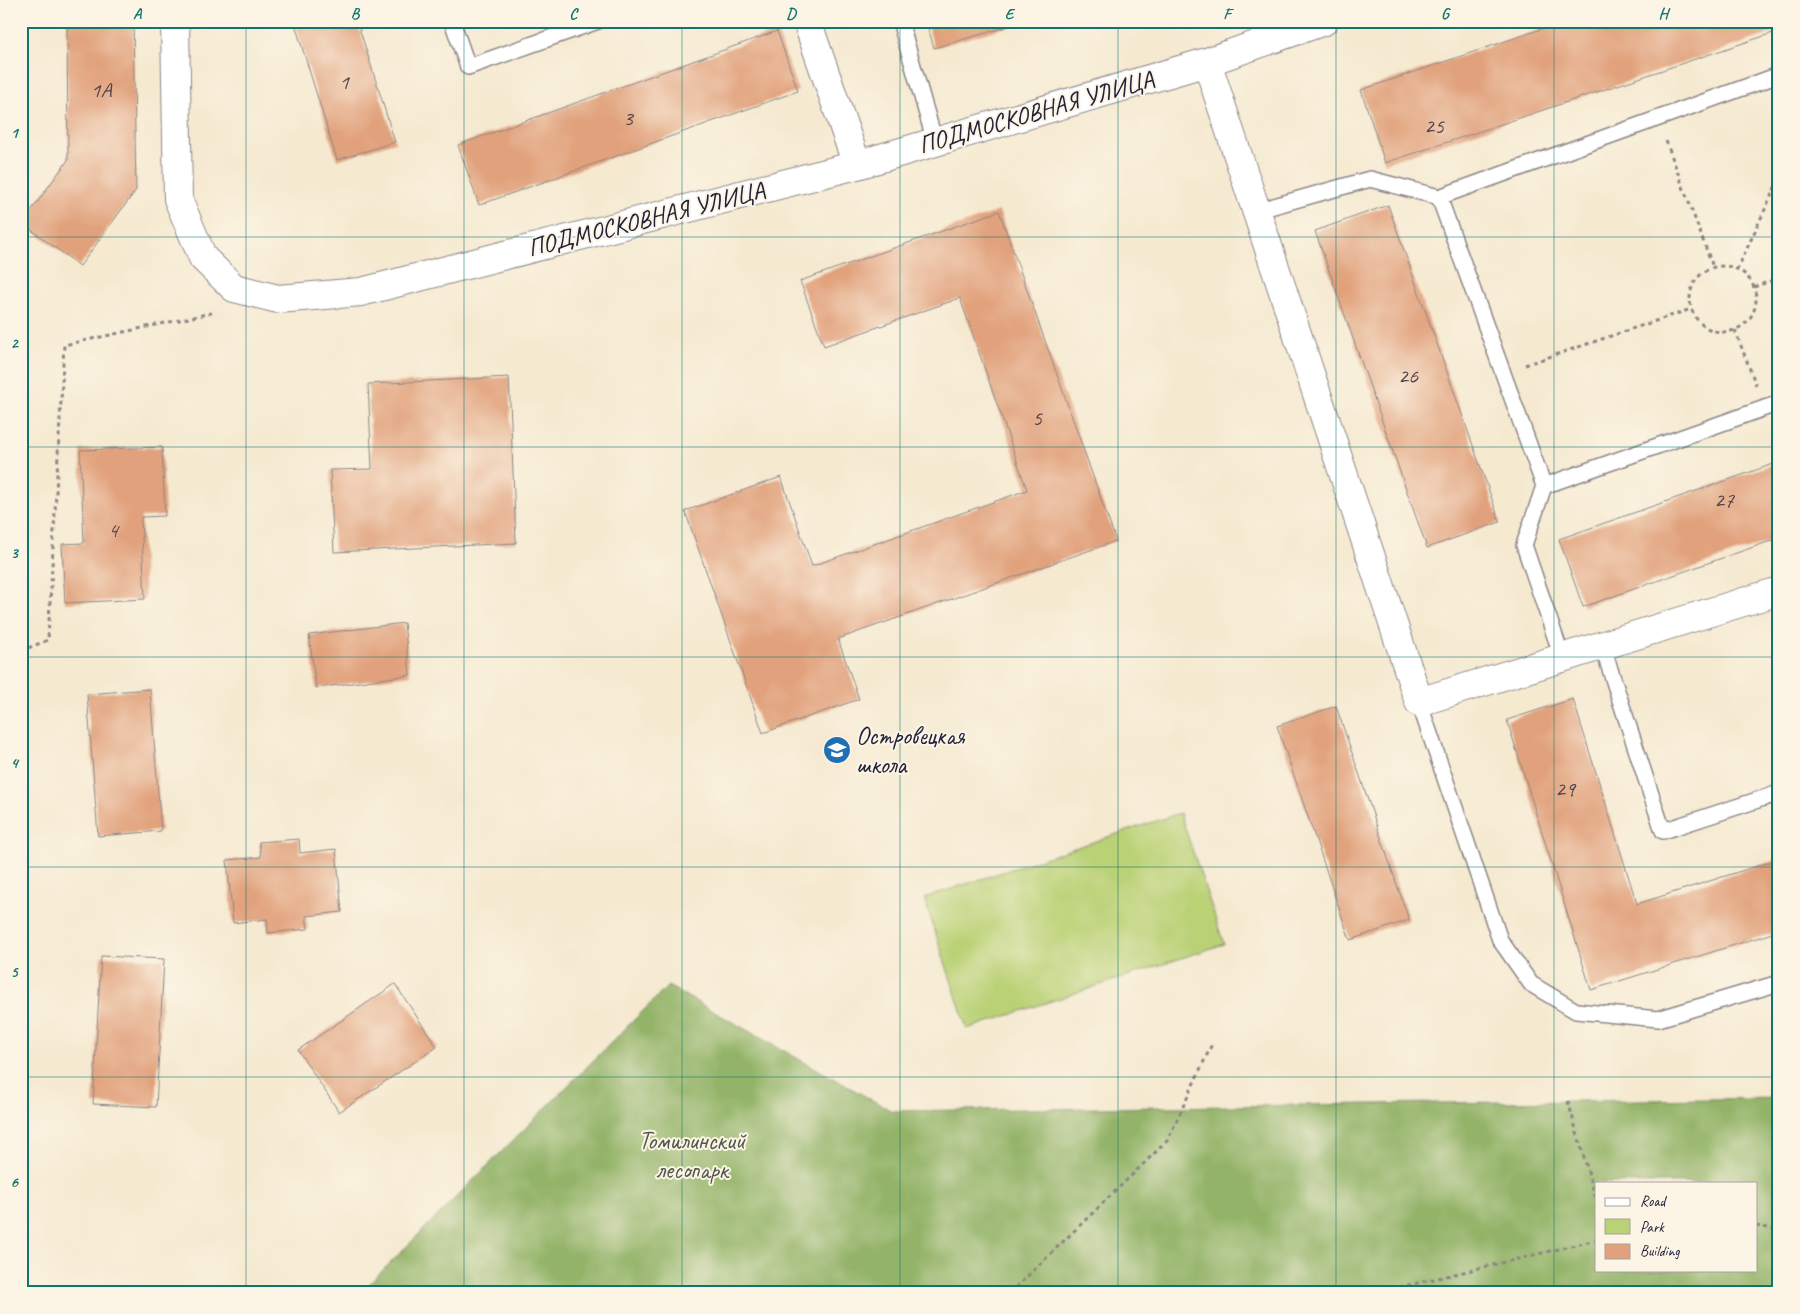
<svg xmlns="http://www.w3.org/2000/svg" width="1800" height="1314" font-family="Caveat,sans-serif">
  <rect width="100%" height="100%" fill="#fcf5e5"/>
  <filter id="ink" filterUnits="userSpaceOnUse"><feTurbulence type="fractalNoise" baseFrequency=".02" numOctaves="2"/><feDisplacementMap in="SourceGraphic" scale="10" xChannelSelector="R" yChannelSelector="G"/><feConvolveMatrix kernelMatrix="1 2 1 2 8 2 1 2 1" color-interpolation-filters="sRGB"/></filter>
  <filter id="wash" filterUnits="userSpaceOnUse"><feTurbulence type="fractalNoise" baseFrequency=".0096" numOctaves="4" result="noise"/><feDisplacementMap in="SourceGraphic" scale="20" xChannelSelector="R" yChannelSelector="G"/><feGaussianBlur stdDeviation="1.12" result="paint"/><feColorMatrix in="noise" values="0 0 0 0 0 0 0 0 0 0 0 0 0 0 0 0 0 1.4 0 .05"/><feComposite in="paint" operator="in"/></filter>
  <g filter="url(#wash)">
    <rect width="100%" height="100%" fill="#f5e9d0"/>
    <path fill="#bad176" stroke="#6e7a58" d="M1180,813l44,131 -257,85 -43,-131z"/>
    <path fill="#93b367" stroke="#5a6a51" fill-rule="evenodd" d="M668,986l224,125 887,-13v195h-1419zM1596,1183h160v87h-160z"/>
    <g id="blocks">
      <path fill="#e1a17c" d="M67,21h66l3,169 -56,76 -58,-43 46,-63z
        M294,21h63l38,121 -58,18z
        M926,21h97v1l-89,26z
        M1565,21h214v10l-394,132 -24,-73z
        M777,31l21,60 -319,114 -21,-60z
        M1388,205l112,317 -73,26 -112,-317z
        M999,211l117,330 -278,98 21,60 -96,34 -78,-222 96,-34 31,89 215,-76 -67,-192 -136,48 -24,-65z
        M509,377l7,166 -182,9 -4,-82 42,-1 -4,-85z
        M162,447l3,69 -24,1 4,82 -80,4 -3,-59 22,-1 -4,-93z
        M1779,462v76l-196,69 -24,-68z
        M404,623l6,52 -94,13 -7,-53z
        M150,689l11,142 -63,5 -11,-142z
        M1573,699l64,205 142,-45v72l-188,59 -84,-270z
        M1336,706l73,214 -59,20 -73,-214z
        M299,839l1,14 36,-4 6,63 -36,4 2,13 -40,4 -1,-14 -34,4 -6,-63 34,-3 -2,-15z
        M101,956l63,3 -8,148 -63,-3z
        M395,984l42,63 -98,65 -41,-62z"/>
    </g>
  </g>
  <g filter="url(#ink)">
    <use href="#blocks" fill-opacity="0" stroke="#8c8686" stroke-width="1"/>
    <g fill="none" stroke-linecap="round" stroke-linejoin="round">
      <g stroke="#8c8686" stroke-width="18">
        <path id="service" d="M452,21l16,46 130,-46
          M900,21l35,121
          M1439,197l340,-122
          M1256,211l114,-32 69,18 105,289 -20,59 38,112
          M1544,486l235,-83
          M1602,645l61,186 116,-38
          M1419,702l81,238 31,44 45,27 82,8 121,-36"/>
      </g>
      <g stroke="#8c8686" stroke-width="30">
        <path id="minor" d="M175,21l3,178 25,59 31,30 44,11 83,-7 496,-127 350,-103 117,-41
          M807,21l50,144
          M1207,62l212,640 360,-111"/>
      </g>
      <path stroke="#8c8686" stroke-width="3" stroke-dasharray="4 4" stroke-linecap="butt" d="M1666,141l47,126
        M1690 299a33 33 0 1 1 66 0a33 33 0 1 1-66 0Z
        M1737,270l42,-91
        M1754,287l25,-9
        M1735,330l21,55
        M1525,365l166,-56
        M21,651l27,-11 16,-295 152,-33
        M1568,1101l28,99
        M1756,1226l23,4
        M1010,1293l157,-152 45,-97
        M1376,1293l220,-53"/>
      <use href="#service" stroke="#fff" stroke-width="15"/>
      <use href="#minor" stroke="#fff" stroke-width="28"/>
    </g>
  </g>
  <path fill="none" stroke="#0f766e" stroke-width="1" stroke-opacity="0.55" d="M246,21v1272M464,21v1272M682,21v1272M900,21v1272M1118,21v1272M1336,21v1272M1554,21v1272M21,237h1758M21,447h1758M21,657h1758M21,867h1758M21,1077h1758"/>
  <defs>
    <g id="school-disc" transform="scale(1.4375)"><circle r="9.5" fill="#1f6fb2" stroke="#fcf5e5"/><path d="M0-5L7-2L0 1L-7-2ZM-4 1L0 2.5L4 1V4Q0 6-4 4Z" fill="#fff"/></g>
  </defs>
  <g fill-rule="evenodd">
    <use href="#school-disc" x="837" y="750"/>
  </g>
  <g text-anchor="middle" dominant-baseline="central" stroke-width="4" stroke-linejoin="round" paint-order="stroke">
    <g font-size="22" fill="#52424b">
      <text x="344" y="82">1</text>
      <text x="101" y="90">1А</text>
      <text x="628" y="118">3</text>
      <text x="1434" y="126">25</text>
      <text x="1408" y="376">26</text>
      <text x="1037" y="418">5</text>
      <text x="1724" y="500">27</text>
      <text x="113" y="530">4</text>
      <text x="1565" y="789">29</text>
    </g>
    <g font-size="25" fill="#22223b" stroke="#fcf5e5">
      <text transform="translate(1036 112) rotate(-16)">ПОДМОСКОВНАЯ УЛИЦА</text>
      <text transform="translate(646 219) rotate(-14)">ПОДМОСКОВНАЯ УЛИЦА</text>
    </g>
    <g font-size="25" fill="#22223b" stroke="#fcf5e5" text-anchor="start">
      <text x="856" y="736">Островецкая<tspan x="856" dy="29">школа</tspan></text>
    </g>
    <g font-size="25" fill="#50574d" stroke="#fcf5e5">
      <text x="692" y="1141">Томилинский<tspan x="692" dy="29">лесопарк</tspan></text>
    </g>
  </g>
  <rect width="1800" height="1314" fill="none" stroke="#fcf5e5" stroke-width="55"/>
  <rect x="1595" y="1182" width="162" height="90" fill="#fcf5e5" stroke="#a5a1a1"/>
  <rect x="1605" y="1198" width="25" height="8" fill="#ffffff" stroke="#a5a1a1"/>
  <text x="1640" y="1206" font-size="15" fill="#22223b">Road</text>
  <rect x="1605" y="1219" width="25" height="15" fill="#bad176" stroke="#a5a1a1"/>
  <text x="1640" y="1232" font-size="15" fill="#22223b">Park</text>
  <rect x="1605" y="1244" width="25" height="15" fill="#e1a17c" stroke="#a5a1a1"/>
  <text x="1640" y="1256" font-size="15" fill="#22223b">Building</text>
  <rect x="28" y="28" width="1744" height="1258" fill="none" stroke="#0f766e" stroke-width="2"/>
  <g font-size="16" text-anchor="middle" font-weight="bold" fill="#0f766e">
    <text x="137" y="19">A</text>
    <text x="355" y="19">B</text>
    <text x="573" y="19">C</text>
    <text x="791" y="19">D</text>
    <text x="1009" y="19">E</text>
    <text x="1227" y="19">F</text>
    <text x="1445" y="19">G</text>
    <text x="1663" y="19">H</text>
    <text x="14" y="138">1</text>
    <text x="14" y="348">2</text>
    <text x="14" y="558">3</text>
    <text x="14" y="768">4</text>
    <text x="14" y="977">5</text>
    <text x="14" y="1187">6</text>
  </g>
</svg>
